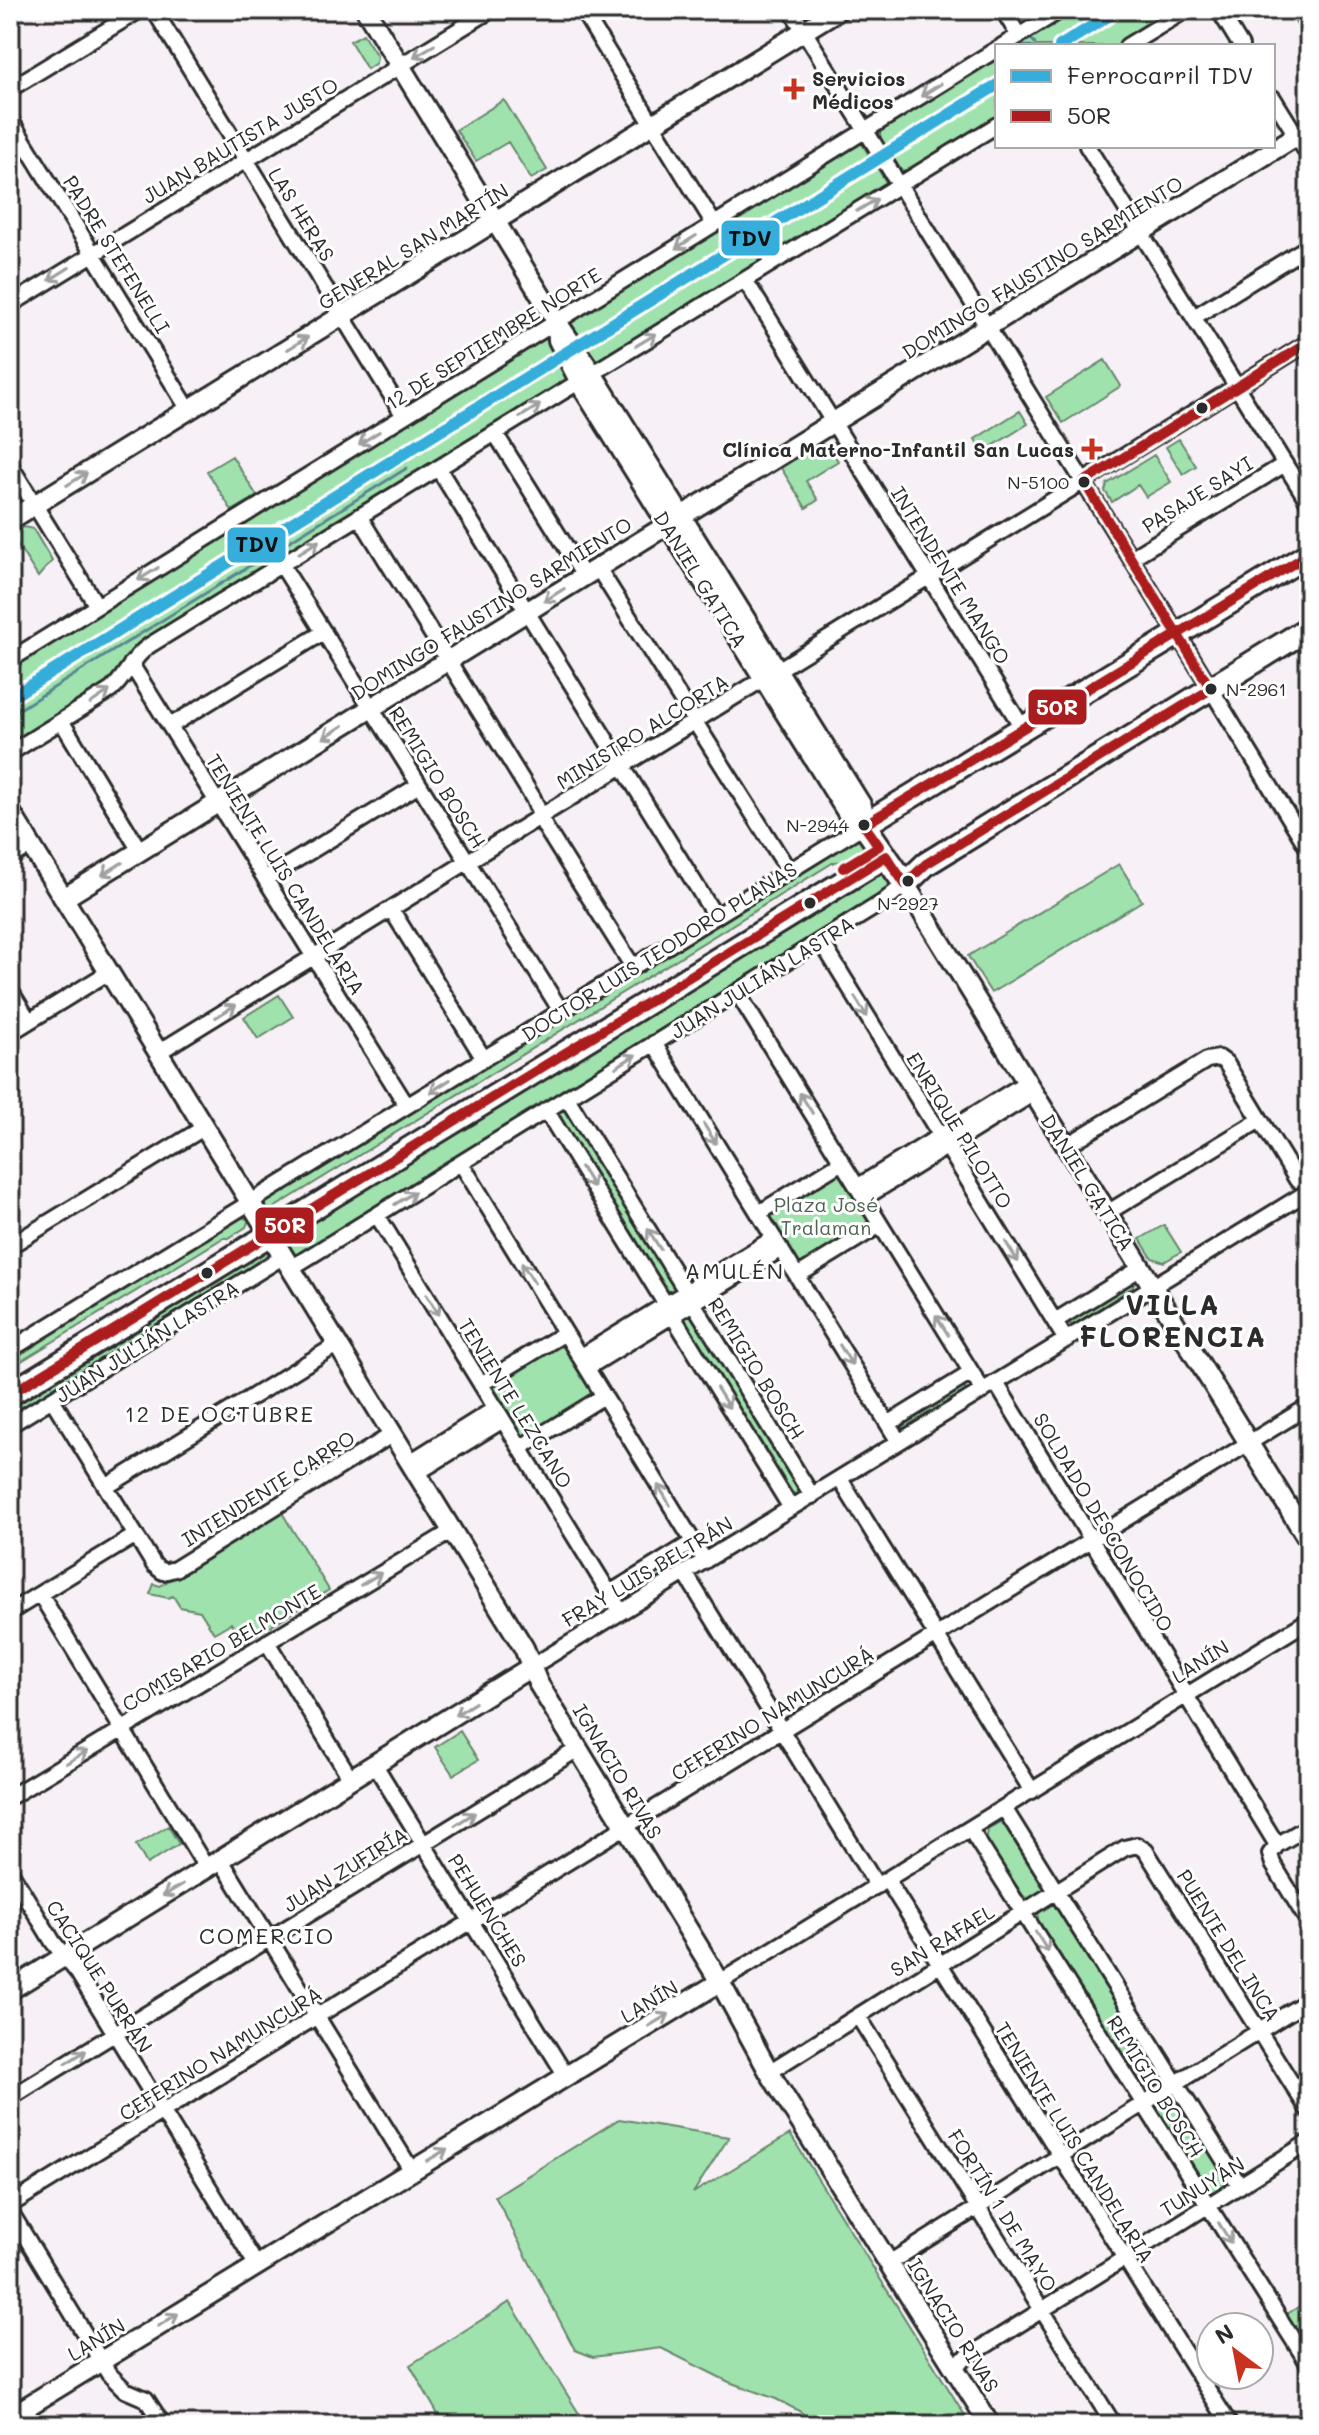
<svg xmlns="http://www.w3.org/2000/svg" width="1319" height="2435" font-family="Mali,sans-serif">
  <rect width="100%" height="100%" fill="#f8f0f7"/>
  <filter id="ink" filterUnits="userSpaceOnUse"><feTurbulence type="fractalNoise" baseFrequency=".0125" numOctaves="2"/><feDisplacementMap in="SourceGraphic" scale="16" xChannelSelector="R" yChannelSelector="G"/><feConvolveMatrix kernelMatrix="1 2 1 2 8 2 1 2 1" color-interpolation-filters="sRGB"/></filter>
  <g filter="url(#ink)">
    <path fill="#a0e2ad" stroke="#66866c" stroke-width="2" d="M1069,10h107l-59,36h-106z
      M1288,10h20l1,21 -6,4z
      M363,34l14,22 -1,7 -9,6 -17,-28z
      M997,55v64l-88,53 -8,-1 -20,-32 -2,-10z
      M504,100l43,70 -16,9 -23,-37 -32,19 -20,-31z
      M860,141l28,44 -288,178h-6l-26,-42z
      M546,335l23,44 -1,2 -427,263 -13,12 -18,27 -100,63v-79z
      M1105,360l16,26 -58,37 -17,-26z
      M1020,411l8,13 -45,28 -8,-13z
      M1179,439l17,27 -13,8 -17,-27z
      M820,444l8,2 10,15 -32,20 12,19 -12,8 -25,-40z
      M1154,455l17,27 -25,15 -8,-12 -26,17 -7,-11 2,-7z
      M232,456l25,40 -25,15 -25,-40z
      M24,527l9,2 19,32 -14,16 -25,-39 -3,1v-3z
      M856,837l8,5v4c-7,8 -19,16 -30,16l-562,347 -8,-1v-8z
      M1119,864l23,37 -151,92 -23,-37z
      M884,871l6,13 -6,8 -579,361 -10,1 -11,-16z
      M279,995l14,22 -35,22 -14,-22z
      M565,1107l112,177v7l-6,4 -5,-1 -110,-179 2,-5z
      M839,1172l29,45 2,6 -70,43 -32,-50z
      M240,1216l9,4 -3,7 -17,11h-6l-213,130v-12z
      M1164,1225l17,27 -17,10 -12,-4 -12,-19z
      M263,1250l5,3 1,5 -259,161v-14z
      M1130,1280l4,3 -2,5 -59,37 -7,-2v-3z
      M689,1312l5,1 106,173 -4,8 -9,-3 -105,-172z
      M560,1343l4,1 28,43 1,7 -70,43 -5,-5 -26,-43v-4z
      M965,1383v8l-59,37 -6,-1 -1,-4z
      M281,1511l48,79 -86,53 -12,-20 -17,10 -14,-22 -20,-4 -7,-11 -5,2 -18,-4 4,-10 6,2z
      M685,1553l4,2 -2,6 -59,37 -7,-3z
      M460,1731l18,29 -25,15 -18,-28z
      M1000,1822l10,4 35,57 -2,10 -12,7 -12,-6 -33,-52 2,-13z
      M168,1826l11,18 -32,20 -11,-19z
      M1047,1904l9,1 107,168 -6,14 -8,3 -9,-3 -103,-164 2,-13z
      M1166,2097l15,3 47,77 -2,9 -8,6 -13,-1 -49,-80 3,-8z
      M619,2119l110,18 -36,56 97,-59 181,291h-158l-12,-13 -25,-13 -47,-17 -68,-34 -68,9 -18,-7 -80,-154z
      M1309,2300v56l-25,-40z
      M510,2302l76,123h-142l-34,-60z"/>
    <g fill="none" stroke-linecap="round" stroke-linejoin="round">
      <path stroke="#598890" stroke-width="3" d="M1027,35l8,8
        M1022,46h9
        M10,715l397,-247"/>
      <g stroke="#2b2b2b" stroke-width="20">
        <path id="minor" d="M154,10l250,406
          M582,10l132,214
          M791,10l386,623 132,217
          M1003,10l16,26
          M1219,10l22,36
          M1002,46l59,-36
          M1127,46l59,-36
          M10,89l130,-79
          M1273,98l36,58
          M10,119l179,291
          M1087,146l222,357
          M745,280l277,447
          M10,305l481,-295
          M1194,317l115,-71
          M495,433l89,143
          M10,465l87,141
          M438,468l277,448
          M359,516l174,282 12,29 88,140
          M1131,558l154,-94
          M281,564l280,447
          M598,568l191,303
          M10,660l987,-611
          M131,664l276,442
          M62,722l78,129
          M170,726l154,-94
          M10,753l101,-63c15,-13 21,-33 39,-45l847,-520
          M10,858l21,-13
          M265,879l154,-94
          M391,909l93,150
          M821,941l245,399
          M10,990l19,31
          M737,992l246,399
          M10,1033l99,-61
          M654,1043l245,399
          M159,1052l1150,-710
          M567,1098l245,398
          M546,1110l245,398
          M1066,1146l141,-86 12,-2 7,5 71,117
          M461,1163l244,398
          M857,1187l170,-105
          M864,1198l170,-105
          M759,1213l83,-51
          M1107,1213l153,-93
          M377,1215l244,397
          M10,1246l195,-119
          M291,1268l592,-366 22,-18
          M797,1276l83,-51
          M1055,1321l86,-53
          M10,1350l854,-525
          M580,1357l194,-119
          M587,1368l194,-119
          M996,1383l281,462
          M481,1384l84,-51
          M52,1399l102,166 9,7 12,-3 218,-135
          M888,1424l83,-51
          M10,1425l274,-169
          M520,1448l84,-52
          M410,1462l86,-54
          M417,1473l86,-53
          M840,1479l192,312
          M106,1487l232,-143
          M685,1573l192,313
          M610,1593l83,-51
          M40,1594l167,275
          M10,1612l126,-77
          M267,1642l84,137
          M531,1667l778,-476
          M375,1765l191,311
          M10,1797l442,-266
          M1004,1808l236,378
          M1309,1826l-32,19 -7,9 3,10 36,59
          M970,1829l339,536
          M221,1860l191,311
          M10,1871l43,71 25,31 179,293
          M887,1880l343,545
          M720,1982l589,-362
          M858,2016l256,409
          M769,2072l356,-224 12,-3 9,6 163,260
          M10,2098l568,-349
          M10,2205l1299,-799
          M10,2211l99,163 16,16 21,9 17,26
          M889,2263l420,-263
          M953,2366l356,-224"/>
      </g>
      <g stroke="#2b2b2b" stroke-width="24">
        <path id="major" d="M366,10l191,312 35,51 270,433 2,19 -8,-3 -8,-8 -264,-424 -26,-50 -1,-18
          M10,520l828,-510
          M10,811l514,837 14,35 182,299 49,90 221,353
          M905,884l404,657
          M64,898l1245,-770
          M10,1990l521,-323
          M10,2417l710,-435"/>
      </g>
      <g stroke="#2b2b2b" stroke-width="28">
        <path id="highway" d="M1309,554l-445,271 41,59 21,-20 383,-236
          M10,1394l876,-538"/>
      </g>
      <use href="#minor" stroke="#fff" stroke-width="14"/>
      <use href="#major" stroke="#fff" stroke-width="18"/>
      <use href="#highway" stroke="#fff" stroke-width="22"/>
      <g stroke="#fff" stroke-width="16">
        <path id="bus-1" d="M843,868l36,-22 -15,-21 445,-271
          M10,1394l876,-538 19,28 21,-20 285,-175 -127,-207 225,-140"/>
      </g>
      <use href="#bus-1" stroke="#ab1c1f" stroke-width="10"/>
      <g stroke="#fff" stroke-width="18">
        <path id="rail-1" d="M1060,46l58,-36
          M10,698l987,-613"/>
      </g>
      <use href="#rail-1" stroke="#36adda" stroke-width="12"/>
    </g>
    <defs><path id="oneway-shaft" d="M-6 0H5M1.5-3L5.5 0L1.5 3" fill="none" stroke-width="1.6" stroke-linecap="round" stroke-linejoin="round" transform="scale(2)"/></defs>
    <g stroke="#a0a0a0">
      <use href="#oneway-shaft" transform="translate(424 51) rotate(149)"/>
      <use href="#oneway-shaft" transform="translate(931 90) rotate(148)"/>
      <use href="#oneway-shaft" transform="translate(867 205) rotate(-31)"/>
      <use href="#oneway-shaft" transform="translate(686 242) rotate(148)"/>
      <use href="#oneway-shaft" transform="translate(59 274) rotate(148)"/>
      <use href="#oneway-shaft" transform="translate(646 340) rotate(-31)"/>
      <use href="#oneway-shaft" transform="translate(298 343) rotate(-32)"/>
      <use href="#oneway-shaft" transform="translate(530 411) rotate(-32)"/>
      <use href="#oneway-shaft" transform="translate(369 438) rotate(148)"/>
      <use href="#oneway-shaft" transform="translate(77 479) rotate(-32)"/>
      <use href="#oneway-shaft" transform="translate(309 547) rotate(-32)"/>
      <use href="#oneway-shaft" transform="translate(148 574) rotate(148)"/>
      <use href="#oneway-shaft" transform="translate(554 595) rotate(148)"/>
      <use href="#oneway-shaft" transform="translate(100 697) rotate(-34)"/>
      <use href="#oneway-shaft" transform="translate(333 732) rotate(148)"/>
      <use href="#oneway-shaft" transform="translate(112 869) rotate(148)"/>
      <use href="#oneway-shaft" transform="translate(861 1007) rotate(58)"/>
      <use href="#oneway-shaft" transform="translate(226 1011) rotate(-32)"/>
      <use href="#oneway-shaft" transform="translate(626 1061) rotate(-32)"/>
      <use href="#oneway-shaft" transform="translate(440 1086) rotate(148)"/>
      <use href="#oneway-shaft" transform="translate(806 1103) rotate(-122)"/>
      <use href="#oneway-shaft" transform="translate(710 1134) rotate(58)"/>
      <use href="#oneway-shaft" transform="translate(587 1177) rotate(58)"/>
      <use href="#oneway-shaft" transform="translate(405 1198) rotate(-32)"/>
      <use href="#oneway-shaft" transform="translate(654 1239) rotate(-122)"/>
      <use href="#oneway-shaft" transform="translate(1012 1252) rotate(58)"/>
      <use href="#oneway-shaft" transform="translate(528 1273) rotate(-122)"/>
      <use href="#oneway-shaft" transform="translate(433 1305) rotate(58)"/>
      <use href="#oneway-shaft" transform="translate(942 1325) rotate(-122)"/>
      <use href="#oneway-shaft" transform="translate(846 1355) rotate(58)"/>
      <use href="#oneway-shaft" transform="translate(723 1398) rotate(58)"/>
      <use href="#oneway-shaft" transform="translate(664 1495) rotate(-121)"/>
      <use href="#oneway-shaft" transform="translate(371 1579) rotate(-31)"/>
      <use href="#oneway-shaft" transform="translate(465 1709) rotate(148)"/>
      <use href="#oneway-shaft" transform="translate(77 1757) rotate(-31)"/>
      <use href="#oneway-shaft" transform="translate(465 1819) rotate(-32)"/>
      <use href="#oneway-shaft" transform="translate(173 1890) rotate(149)"/>
      <use href="#oneway-shaft" transform="translate(1042 1942) rotate(58)"/>
      <use href="#oneway-shaft" transform="translate(659 2020) rotate(-31)"/>
      <use href="#oneway-shaft" transform="translate(76 2057) rotate(-32)"/>
      <use href="#oneway-shaft" transform="translate(437 2155) rotate(-31)"/>
      <use href="#oneway-shaft" transform="translate(1225 2233) rotate(58)"/>
      <use href="#oneway-shaft" transform="translate(168 2320) rotate(-32)"/>
    </g>
  </g>
  <g fill="#c8321e" stroke="#fff" stroke-width="3">
    <path d="M790 77h8v8h8v8h-8v8h-8v-8h-8v-8h8z"/>
    <path d="M1088 437h8v8h8v8h-8v8h-8v-8h-8v-8h8z"/>
  </g>
  <g fill="#2b2b2b" stroke="#fff" stroke-width="3">
    <circle cx="1202" cy="408" r="7"/>
    <circle cx="1084" cy="482" r="7"/>
    <circle cx="1211" cy="689" r="7"/>
    <circle cx="864" cy="825" r="7"/>
    <circle cx="908" cy="881" r="7"/>
    <circle cx="810" cy="903" r="7"/>
    <circle cx="207" cy="1273" r="7"/>
  </g>
  <g text-anchor="middle" dominant-baseline="central" stroke-width="6" stroke-linejoin="round" paint-order="stroke">
    <g font-size="18" fill="#2b2b2b" stroke="#fff" text-anchor="end">
      <text x="1069" y="482">N-5100</text>
      <text x="1226" y="689" text-anchor="start">N-2961</text>
      <text x="849" y="825">N-2944</text>
      <text x="908" y="903" text-anchor="middle">N-2927</text>
    </g>
    <g font-size="20" font-weight="bold" fill="#2b2b2b" stroke="#fff" text-anchor="start">
      <text x="812" y="78">Servicios<tspan x="812" dy="23">Médicos</tspan></text>
      <text x="1074" y="449" text-anchor="end">Clínica Materno-Infantil San Lucas</text>
    </g>
    <g font-size="20" fill="#2b2b2b" stroke="#fff">
      <text transform="translate(240 140) rotate(-31)">JUAN BAUTISTA JUSTO</text>
      <text transform="translate(302 214) rotate(58)">LAS HERAS</text>
      <text transform="translate(413 246) rotate(-32)">GENERAL SAN MARTÍN</text>
      <text transform="translate(117 254) rotate(58)">PADRE STEFENELLI</text>
      <text transform="translate(1042 267) rotate(-32)">DOMINGO FAUSTINO SARMIENTO</text>
      <text transform="translate(493 338) rotate(-32)">12 DE SEPTIEMBRE NORTE</text>
      <text transform="translate(1197 494) rotate(-32)">PASAJE SAYI</text>
      <text transform="translate(951 575) rotate(58)">INTENDENTE MANGO</text>
      <text transform="translate(701 579) rotate(58)">DANIEL GATICA</text>
      <text transform="translate(491 608) rotate(-32)">DOMINGO FAUSTINO SARMIENTO</text>
      <text transform="translate(642 731) rotate(-32)">MINISTRO ALCORTA</text>
      <text transform="translate(438 777) rotate(58)">REMIGIO BOSCH</text>
      <text transform="translate(286 874) rotate(58)">TENIENTE LUIS CANDELARIA</text>
      <text transform="translate(659 951) rotate(-32)">DOCTOR LUIS TEODORO PLANAS</text>
      <text transform="translate(762 977) rotate(-32)">JUAN JULIÁN LASTRA</text>
      <text transform="translate(960 1130) rotate(58)">ENRIQUE PILOTTO</text>
      <text transform="translate(1088 1182) rotate(58)">DANIEL GATICA</text>
      <text transform="translate(147 1341) rotate(-32)">JUAN JULIÁN LASTRA</text>
      <text transform="translate(757 1368) rotate(58)">REMIGIO BOSCH</text>
      <text transform="translate(516 1403) rotate(58)">TENIENTE LEZCANO</text>
      <text transform="translate(268 1488) rotate(-32)">INTENDENTE CARRO</text>
      <text transform="translate(1104 1522) rotate(59)">SOLDADO DESCONOCIDO</text>
      <text transform="translate(647 1571) rotate(-31)">FRAY LUIS BELTRÁN</text>
      <text transform="translate(221 1647) rotate(-31)">COMISARIO BELMONTE</text>
      <text transform="translate(1200 1661) rotate(-32)">LANÍN</text>
      <text transform="translate(772 1713) rotate(-32)">CEFERINO NAMUNCURÁ</text>
      <text transform="translate(618 1771) rotate(59)">IGNACIO RIVAS</text>
      <text transform="translate(345 1869) rotate(-32)">JUAN ZUFIRÍA</text>
      <text transform="translate(488 1910) rotate(58)">PEHUENCHES</text>
      <text transform="translate(942 1940) rotate(-32)">SAN RAFAEL</text>
      <text transform="translate(1229 1945) rotate(58)">PUENTE DEL INCA</text>
      <text transform="translate(100 1976) rotate(57)">CACIQUE PURRÁN</text>
      <text transform="translate(649 2001) rotate(-31)">LANÍN</text>
      <text transform="translate(220 2053) rotate(-32)">CEFERINO NAMUNCURÁ</text>
      <text transform="translate(1156 2086) rotate(58)">REMIGIO BOSCH</text>
      <text transform="translate(1075 2142) rotate(58)">TENIENTE LUIS CANDELARIA</text>
      <text transform="translate(1202 2186) rotate(-32)">TUNUYÁN</text>
      <text transform="translate(1003 2210) rotate(58)">FORTÍN 1 DE MAYO</text>
      <text transform="translate(954 2325) rotate(58)">IGNACIO RIVAS</text>
      <text transform="translate(96 2339) rotate(-31)">LANÍN</text>
    </g>
    <g font-size="20" fill="#4e6252" stroke="#fff">
      <text x="826" y="1204">Plaza José<tspan x="826" dy="23">Tralaman</tspan></text>
    </g>
    <g font-size="22" letter-spacing="2" fill="#2b2b2b" stroke="#fff">
      <text x="735" y="1270">AMULÉN</text>
      <text x="220" y="1413">12 DE OCTUBRE</text>
      <text x="267" y="1935">COMERCIO</text>
    </g>
    <g font-size="28" font-weight="bold" letter-spacing="2" fill="#2b2b2b" stroke="#fff">
      <text x="1173" y="1304">VILLA<tspan x="1173" dy="32">FLORENCIA</tspan></text>
    </g>
  </g>
  <g stroke="#fff" stroke-width="3">
    <rect x="720" y="219" width="61" height="38" rx="8" fill="#36adda"/>
    <rect x="226" y="526" width="61" height="38" rx="8" fill="#36adda"/>
    <rect x="1027" y="688" width="61" height="38" rx="8" fill="#ab1c1f"/>
    <rect x="254" y="1206" width="61" height="39" rx="8" fill="#ab1c1f"/>
  </g>
  <g font-size="22" text-anchor="middle" font-weight="bold" fill="#fff">
    <text x="1057" y="715">50R</text>
    <text x="285" y="1233">50R</text>
  </g>
  <g font-size="22" text-anchor="middle" font-weight="bold" fill="#111">
    <text x="750" y="246">TDV</text>
    <text x="257" y="552">TDV</text>
  </g>
  <rect width="1319" height="2435" fill="none" stroke="#fff" stroke-width="40"/>
  <rect x="20" y="20" width="1279" height="2395" fill="none" stroke="#2b2b2b" stroke-width="3" filter="url(#ink)"/>
  <rect x="995" y="44" width="280" height="104" fill="#ffffff" stroke="#aaaaaa" stroke-width="2"/>
  <rect x="1011" y="70" width="40" height="12" fill="#36adda" stroke="#aaaaaa" stroke-width="2"/>
  <text x="1067" y="84" font-size="24" fill="#2b2b2b">Ferrocarril TDV</text>
  <rect x="1011" y="110" width="40" height="12" fill="#ab1c1f" stroke="#aaaaaa" stroke-width="2"/>
  <text x="1067" y="124" font-size="24" fill="#2b2b2b">50R</text>
  <g transform="translate(1235 2351) rotate(328)"><circle r="38" fill="#ffffff" stroke="#aaaaaa" stroke-width="2"/>
  <path d="M0-6L14 30L0 20L-14 30Z" fill="#c8321e"/>
  <text y="-12" font-size="22" font-weight="bold" text-anchor="middle" fill="#2b2b2b">N</text>
  </g>
</svg>
